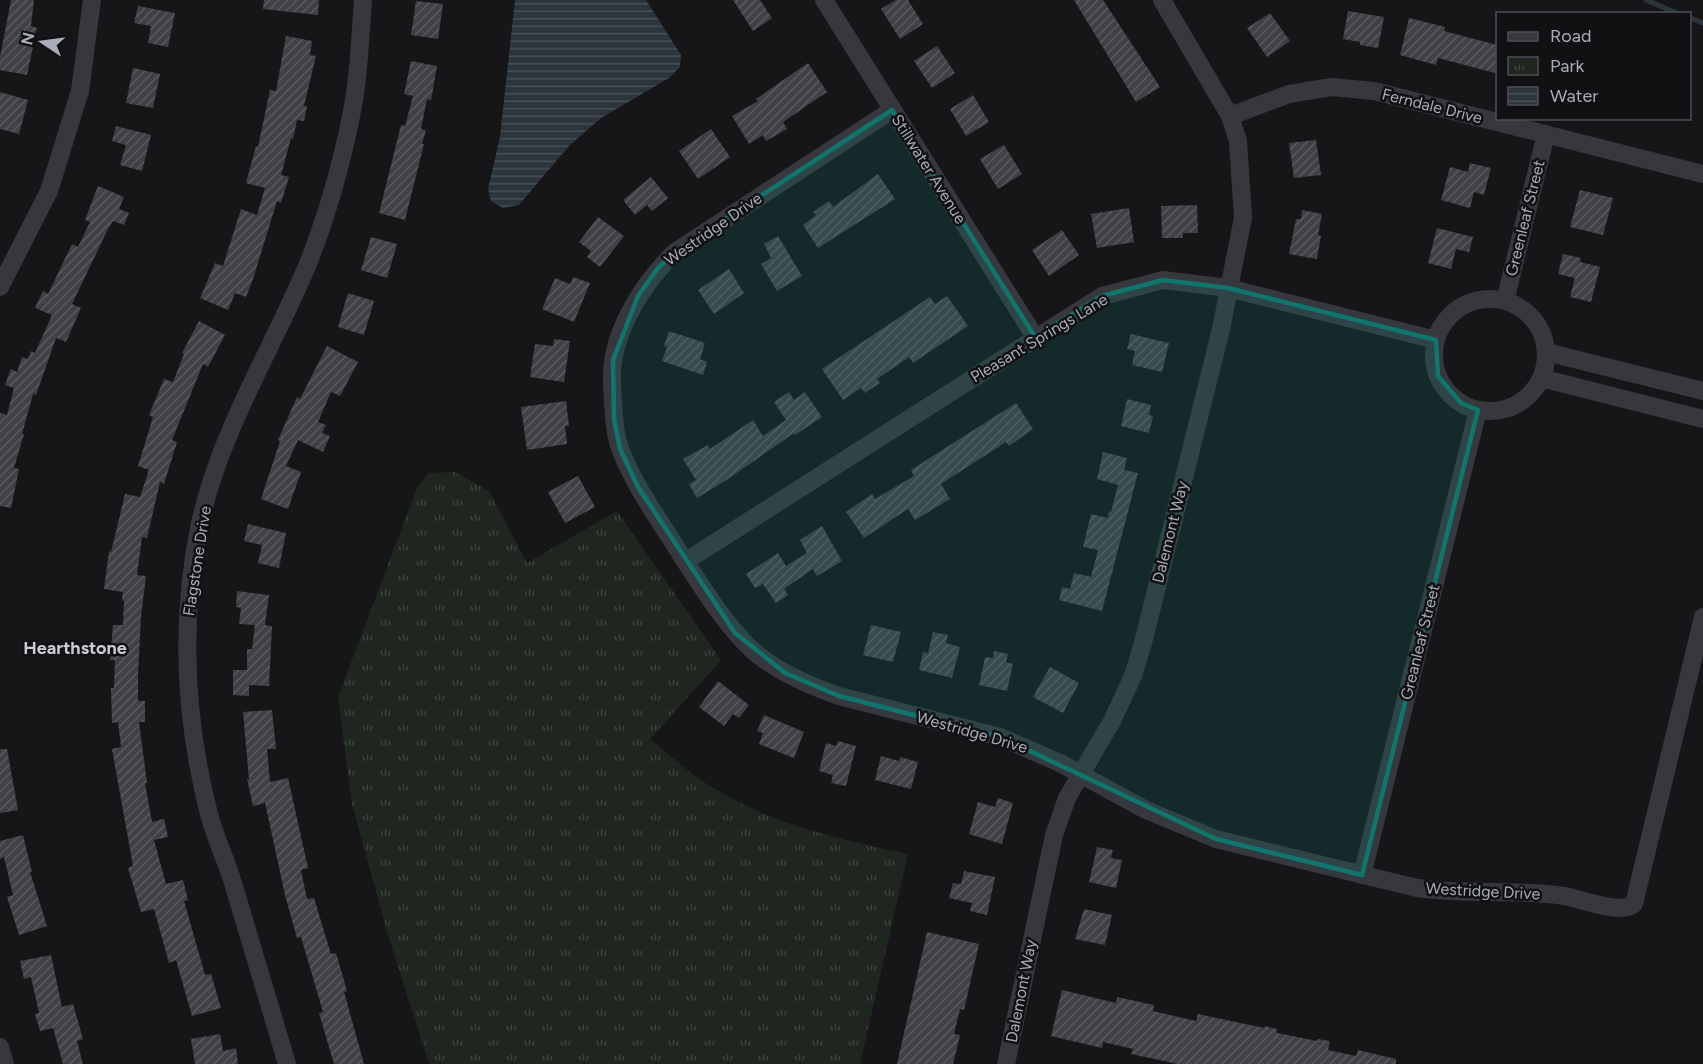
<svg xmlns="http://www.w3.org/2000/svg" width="1703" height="1064" font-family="Figtree,sans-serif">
  <defs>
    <pattern id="park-tufts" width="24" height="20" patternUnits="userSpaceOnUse" patternTransform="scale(1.5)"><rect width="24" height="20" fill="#1e261f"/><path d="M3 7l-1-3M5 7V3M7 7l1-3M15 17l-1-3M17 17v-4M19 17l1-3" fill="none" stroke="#3c433d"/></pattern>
    <pattern id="water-rules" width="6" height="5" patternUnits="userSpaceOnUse" patternTransform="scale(1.5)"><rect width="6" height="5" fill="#2c353c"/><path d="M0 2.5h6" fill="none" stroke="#485056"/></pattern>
    <pattern id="building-hatch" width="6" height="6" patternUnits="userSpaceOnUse" patternTransform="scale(1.5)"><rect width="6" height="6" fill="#404145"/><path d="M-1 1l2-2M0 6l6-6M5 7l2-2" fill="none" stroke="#595a5e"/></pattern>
  </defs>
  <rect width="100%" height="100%" fill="#161618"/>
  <path fill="url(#park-tufts)" d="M455,472l34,19 38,72 90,-52 104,149 -71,79c20,16 40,35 62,48 60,38 128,52 196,67l-48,210h-431l-41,-129 -36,-131 -14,-107 79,-209 11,-15z"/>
  <path fill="url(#water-rules)" d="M515,0h131l35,55 -1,12 -11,11 -68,40 -32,28 -50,59 -16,3 -12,-7 -3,-12 12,-52z"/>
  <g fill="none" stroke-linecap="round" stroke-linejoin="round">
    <path stroke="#2c353c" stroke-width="5" d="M1646,0l33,14
      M1690,18l13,5"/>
  </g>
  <path fill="url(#building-hatch)" d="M11,0h23l-3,26 6,2 -10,47 -27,-5v-13z
    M264,0h55l-1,15 -55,-6z
    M733,0h27l12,18 -19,13z
    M896,0h12l15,24 -23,15 -19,-30z
    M1074,0h29l57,87 -24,15z
    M416,1l27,3 -5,35 -27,-4z
    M138,6l37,7 -7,34 -20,-4 3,-17 -17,-3z
    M1348,11l36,6 -6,31 -18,-3v-3l-17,-3z
    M1270,13l20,28 -23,16 -20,-29z
    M1409,18l36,9 -1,4 53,14 -2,28 -57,-15 -2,7 -36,-10z
    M286,36l26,5 -2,14 6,1 -12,50h3l-3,15 -7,-1 -4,19 -2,-1 -10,37 8,2 -8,26 -4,-2 -24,78 -7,18 -11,-4 -7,17 -28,-12 15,-35 8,3 18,-57 16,6 8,-27 -19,-5 10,-37 2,1 12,-57 6,1z
    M937,46l18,27 -23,15 -18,-27z
    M411,61l26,5 -6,34 -4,-1 -6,30 5,1 -4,14h2l-19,76 -26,-7 22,-88 4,1 8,-30 -9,-2z
    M808,63l19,29 -44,30 4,7 -21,12 -3,-6 -14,9 -17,-28 26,-15 -2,-2z
    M133,68l27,6 -7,34 -27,-5z
    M0,92l28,8 -9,34 -19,-5z
    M973,95l16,27 -23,14 -16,-27z
    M116,126l35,9 -9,36 -22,-6 6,-20 -14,-4z
    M711,129l19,28 -32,22 -19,-28z
    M1316,140l5,35 -27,3 -5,-35z
    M1004,145l18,29 -24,15 -18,-30z
    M1470,163l21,5 -7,27 -10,-3 -4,16 -29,-8 9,-33 18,5z
    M878,174l17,25 -77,49 -15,-23 13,-10 -3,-3 16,-11 4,6z
    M651,177l17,21 -16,13 -5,-6 -12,10 -12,-15z
    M98,186l26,11 -5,12 10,4 -5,12 -11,-4 -5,8 -36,75 9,4 -15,34 -10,-4 -20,57 -3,-1 -11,40h2l-10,34 5,1 -8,39 -11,-2v-93l7,2 7,-27 -9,-3 6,-16 6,3 5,-15 6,2 3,-8 4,2 17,-38 -17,-7 8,-17 5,3 24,-50 6,3 12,-25 -5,-2z
    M1580,190l33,8 -10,37 -33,-8z
    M1197,205l1,28h-15v5h-21l-1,-32z
    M1129,208l5,34 -37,6 -6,-34z
    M1302,210l20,4 -4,21 3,1 -4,23 -28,-5 7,-35h5z
    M598,217l26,19 -24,31 -13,-10 4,-6 -12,-9z
    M1437,228l36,9 -4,15 -13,-3 -5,20 -23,-6z
    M1062,230l17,25 -30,21 -17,-26z
    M778,236l24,40 -25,15 -16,-27 10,-6 -7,-14z
    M371,237l26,7 -10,34 -26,-8z
    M1563,254l18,4 -1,4 20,5 -9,35 -21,-5 5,-19 -17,-4z
    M729,269l15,24 -30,21 -16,-24z
    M573,277l17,6 -16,39 -32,-13 13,-31 15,6z
    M348,293l26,8 -10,34 -26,-8z
    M947,296l21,30 -55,37 -4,-6 -32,22 3,4 -15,10 -4,-5 -18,12 -21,-31 108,-72 5,7z
    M199,321l26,14 -17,32 -5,-3 -31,76 5,2 -13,42 -4,-2 -13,56 -5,-1 -5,38 9,1 -5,40 -3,59v26h7v21h-6l8,61h-2l7,39 12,-3 4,18 -14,3 12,44 17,-4 5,20 -4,1 21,74 6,-1 10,34 -29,8 -16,-56 -7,3 -15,-54 -13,3 -13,-44 5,-2 -21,-117 9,-2 -3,-25 -6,1 -1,-35h3l1,-28h-5l3,-35h10l1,-24 -2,-1 1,-8 -19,-3 5,-38 2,1 14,-58 15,3 9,-27 -11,-4 15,-49 -4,-2 15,-36 9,3 11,-28 -2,-1z
    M669,331l36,12 -5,16 7,3 -4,13 -41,-14 5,-14 -3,-1z
    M1131,334l38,9 -7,29 -30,-7 3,-14 -8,-2z
    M554,339l16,2 -6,41 -34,-5 5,-33 18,2z
    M327,346l31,16 -18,34 -9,-4 -13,30 8,3 -4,8 8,3 -7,16 -25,-12 -12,26 15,6 -13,37 -27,-10 19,-58 -2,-1 19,-43 3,2z
    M789,392l5,8 11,-8 17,25 -27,18 -1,-2 -66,46 -31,19 -8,-14 7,-4 -13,-21 25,-14 2,4 43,-29 10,16 23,-16 -12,-18z
    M1127,399l24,6 -2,10 4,1 -4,17 -28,-7z
    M566,401l3,25h-4l2,18 -40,6 -6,-43z
    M1016,403l17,26 -24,17 -3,-4 -65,42 9,15 -35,21 -7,-11 -44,29 -18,-26 26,-18 3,5 39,-23 -3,-6z
    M1103,452l24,6 -3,12 14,3 -36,138 -43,-11 3,-13 8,2 4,-16 17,4 7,-27 -15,-3 8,-33 17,4 1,-7 2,1 7,-27 -21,-6z
    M578,476l17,31 -30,16 -17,-31z
    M248,524l38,9 -7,35 -21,-5 4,-18 -18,-4z
    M822,526l20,35 -25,15 -4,-7 -29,20 4,6 -12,8 -13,-19 -8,4 -9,-14 32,-21 8,13 21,-13 -7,-13z
    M237,591l32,4 -4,30 7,1 -3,60 -20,-1v11l-16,-1v-25h14v-21h5l3,-24 -16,-1 2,-16 -5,-1z
    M871,625l30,7 -8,30 -30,-7z
    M933,632l15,3 -2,8 14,4 -8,31 -33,-8 4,-18 5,1z
    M994,651l14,3 -2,8 7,2 -6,27 -28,-6 6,-28 8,1z
    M1050,667l29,16 -16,30 -30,-16z
    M718,681l31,24 -10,13 -6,-4 -9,12 -25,-19z
    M272,710l4,39h-9l3,33 18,-4 20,90 -7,2 6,29 7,-1 17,56 5,-1 11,38 -3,1 20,72h-30l-15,-51 4,-1 -22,-75 -4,1 -12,-43 -20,-92 -12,3 -6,-27h2l-6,-67z
    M764,715l40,17 -10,26 -35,-14 4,-11 -6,-2z
    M838,741l18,5 -10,40 -15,-3 2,-8 -14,-4 7,-28 10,3z
    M0,749h7l11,61 -18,3z
    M881,756l18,5 1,-4 18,5 -7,27 -36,-9z
    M998,798l15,5 -11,41 -33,-10 9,-32 17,5z
    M23,835l9,37h-2l17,54 -28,9 -12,-38 6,-2 -9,-38 -4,2v-18z
    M1097,847l16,3 -2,8 11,2 -6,28 -27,-6z
    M964,871l31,6 -8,38 -17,-4 2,-8 -23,-5 4,-15 8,1z
    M1084,909l28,6 -7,30 -30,-6z
    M927,932l52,12 -15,66 -4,-1 -6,25 6,1 -7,29h-56z
    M51,955l11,52 11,-3 10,35 -6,2 6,23h-20l-10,-36 -13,3 -5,-17 4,-1 -8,-36 -7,2 -4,-18z
    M1062,990l54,13 1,-6 37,8 -1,6 43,10 2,-7 66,14 1,-2 12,3v4l40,8 1,-2 12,2 -2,9 28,6 2,-6 38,9v5h-218l-47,-10 2,-5 -30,-7 -1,6 -51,-12z
    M220,1034l3,17 13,-3 2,16h-43l-4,-25z"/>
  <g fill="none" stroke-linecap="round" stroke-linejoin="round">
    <path stroke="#37383d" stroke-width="18" d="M824,0l211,337
      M892,110l-217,142c-28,27 -56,69 -62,109 -2,13 -1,28 0,41 1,16 2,34 8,49 14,36 37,67 57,99 21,33 50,80 80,105 24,19 52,31 81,41l161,41 60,26 86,47 70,29 201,49c48,7 98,1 147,8 19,3 55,19 70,8l69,-287
      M1230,116l59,-22 43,-7 42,4 329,83
      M0,287l49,-96 31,-100 12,-91
      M1434 355a56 56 0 1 1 112 0a56 56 0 1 1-112 0Z
      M1505,301l41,-167
      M1546,352l157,39
      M1541,378l162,41
      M686,561l416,-265 61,-16 65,8 208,52
      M1362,875l116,-465
      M0,1047l5,17
      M287,1064c-18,-60 -36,-121 -54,-181 -7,-23 -18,-46 -24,-69 -24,-94 -29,-191 -10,-286 19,-93 72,-176 108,-262 18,-44 35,-103 44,-150 8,-38 9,-77 12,-116
      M1006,1064l48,-229 13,-37 45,-77 21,-45 10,-33 78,-314 22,-111 -5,-77 -8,-25 -68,-116"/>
  </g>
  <path fill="#0f766e" fill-opacity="0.2" stroke="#0f766e" stroke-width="4.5" stroke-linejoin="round" d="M892,110l143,227 67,-41 61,-16 65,8 208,52 2,36 23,27 17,7 -116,465 -146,-36 -216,-102 -161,-41 -54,-23 -50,-40 -97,-146 -18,-38 -6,-30 -1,-59 25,-64 20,-28 17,-16z"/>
  <g text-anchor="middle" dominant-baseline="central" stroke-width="5" stroke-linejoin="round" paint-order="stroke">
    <g font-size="16" fill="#a8adb8" stroke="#111113">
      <text transform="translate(1432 106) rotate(14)">Ferndale Drive</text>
      <text transform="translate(929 169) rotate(58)">Stillwater Avenue</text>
      <text transform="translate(1525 218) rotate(-76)">Greenleaf Street</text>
      <text transform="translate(713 229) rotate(-35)">Westridge Drive</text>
      <text transform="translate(1039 338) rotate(-31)">Pleasant Springs Lane</text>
      <text transform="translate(1170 532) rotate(-76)">Dalemont Way</text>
      <text transform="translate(197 561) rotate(-81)">Flagstone Drive</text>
      <text transform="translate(1420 642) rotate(-76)">Greanleaf Street</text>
      <text transform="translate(972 732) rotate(16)">Westridge Drive</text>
      <text transform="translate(1483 891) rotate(3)">Westridge Drive</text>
      <text transform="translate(1021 991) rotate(-79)">Dalemont Way</text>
    </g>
    <g font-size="18" font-weight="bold" fill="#c9ccd4" stroke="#111113">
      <text x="75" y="648">Hearthstone</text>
    </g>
  </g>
  <rect x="1496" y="12" width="195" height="108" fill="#111113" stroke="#4d4f55" stroke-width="1.5"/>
  <rect x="1508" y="32" width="30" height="9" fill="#37383d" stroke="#4d4f55" stroke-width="1.5"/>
  <text x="1550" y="42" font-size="18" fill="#a8adb8">Road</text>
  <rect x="1508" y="57" width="30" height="18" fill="url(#park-tufts)" stroke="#4d4f55" stroke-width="1.5"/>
  <text x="1550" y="72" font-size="18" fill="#a8adb8">Park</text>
  <rect x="1508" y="87" width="30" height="18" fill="url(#water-rules)" stroke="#4d4f55" stroke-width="1.5"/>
  <text x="1550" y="102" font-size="18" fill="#a8adb8">Water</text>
  <g transform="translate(42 42) rotate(283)" stroke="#111113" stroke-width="4.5" paint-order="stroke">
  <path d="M0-4.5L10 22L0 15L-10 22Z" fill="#a8adb8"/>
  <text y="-9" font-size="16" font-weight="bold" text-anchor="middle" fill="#a8adb8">N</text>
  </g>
</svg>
